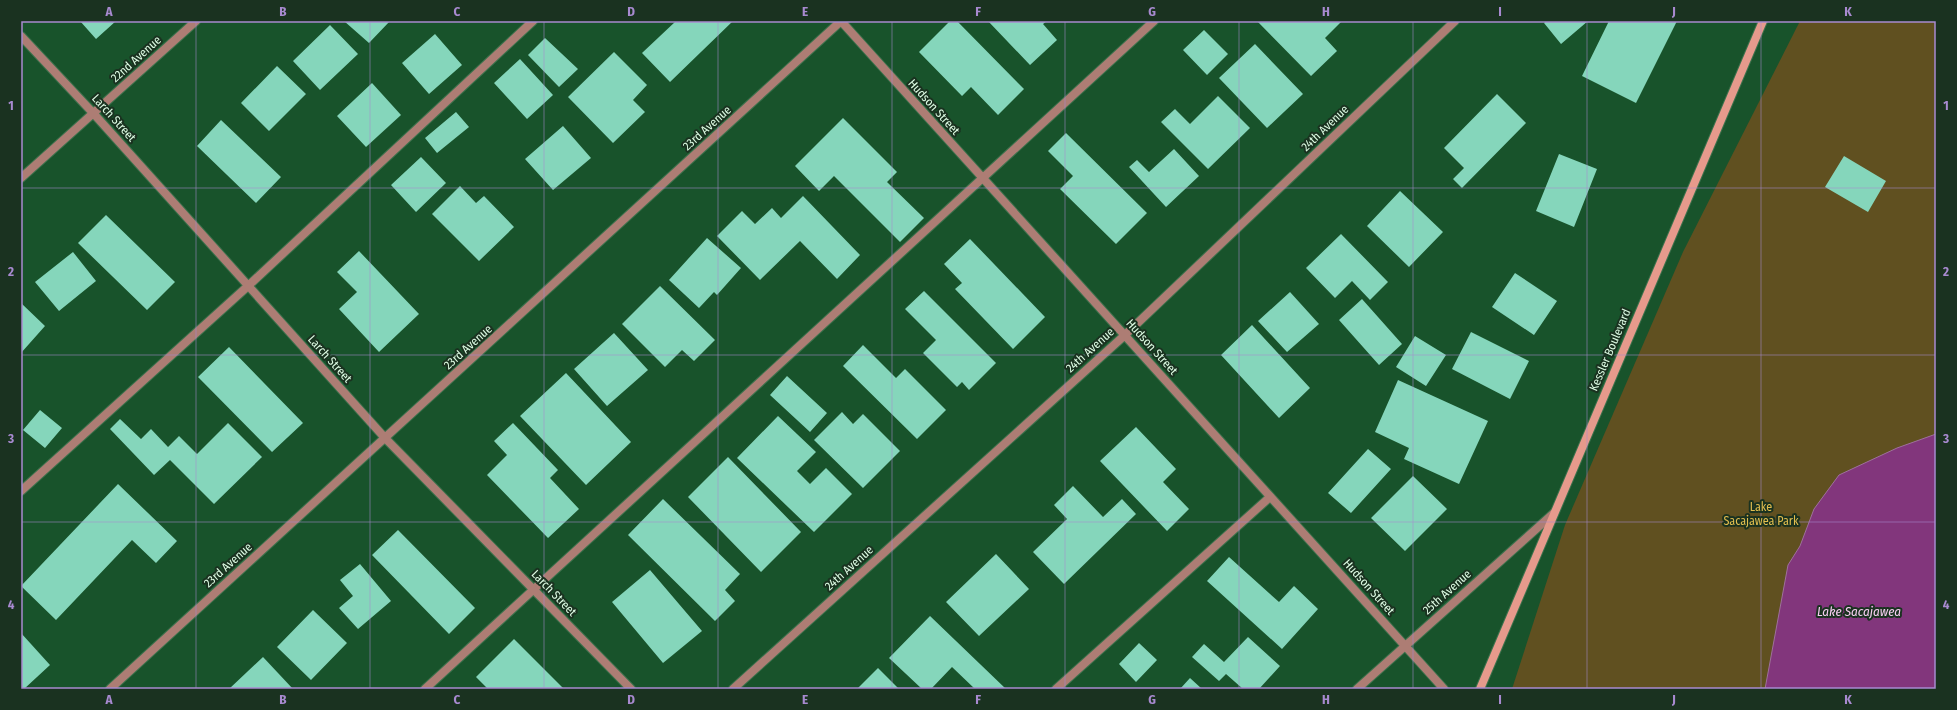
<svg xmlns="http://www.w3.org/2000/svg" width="1957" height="710" font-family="'Fira Sans Condensed',sans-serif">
  <rect width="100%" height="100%" fill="#18532b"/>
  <path fill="#605020" d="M1800,21h136v668h-424l53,-164 118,-273z"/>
  <path fill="#82367c" stroke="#9e719b" d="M1936,434v255h-171l23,-124 12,-19 14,-37 25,-34 58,-27z"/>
  <path fill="#85d6bb" d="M80,21h36l-20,18z
    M344,21h46l-21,22z
    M676,21h57l-63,61 -28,-29z
    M950,21h7l67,68 -26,26 -27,-28 -9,9 -43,-44z
    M988,21h59l-4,3 14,16 -27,25z
    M1257,21h85l-17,17 12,13 -26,25z
    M1546,21h42l-27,23 -17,-21z
    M1609,21h68l-41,82 -54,-27z
    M330,25l28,29 -38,36 -27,-29z
    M1204,30l24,24 -21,21 -24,-25z
    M435,34l27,31 -33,29 -27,-31z
    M545,38l33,31 -19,18 -31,-32z
    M1255,44l48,50 -36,34 -48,-50z
    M614,52l33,33 -14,15 12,12 -32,31 -45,-46z
    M520,59l33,36 -26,24 -33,-36z
    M277,66l29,28 -37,37 -28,-28z
    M372,83l29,32 -35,32 -29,-31z
    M1497,94l29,29 -64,65 -9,-9 11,-11 -20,-20z
    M1218,96l32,32 -42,41 -47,-47 14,-13 15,15z
    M456,112l13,15 -32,26 -12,-15z
    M843,118l54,54 -10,10 37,36 -24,24 -66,-66 -15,15 -24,-25z
    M221,120l60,57 -25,26 -59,-57z
    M563,126l28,32 -38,32 -28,-31z
    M1066,133l81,80 -31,31 -56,-55 13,-13 -25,-25z
    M1174,149l25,27 -33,31 -37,-40 8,-7 12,12z
    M1559,154l38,15 -23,58 -38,-16z
    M1844,156l42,25 -18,31 -43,-25z
    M421,157l25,26 -30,29 -25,-27z
    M460,186l16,17 8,-7 30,31 -35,34 -47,-47z
    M1400,191l43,41 -34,35 -42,-41z
    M803,196l57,59 -23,24 -37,-38 -40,39 -43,-44 25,-25 13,13 17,-16 9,10z
    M106,215l69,67 -28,28 -69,-67z
    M1341,234l47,48 -18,18 -18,-19 -17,17 -29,-30z
    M707,238l34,30 -24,27 -3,-3 -15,16 -30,-28z
    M970,239l75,78 -32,32 -58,-60 7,-6 -18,-19z
    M359,251l60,63 -40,38 -40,-43 18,-17 -20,-20z
    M73,252l23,29 -37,30 -24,-29z
    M1515,273l42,28 -23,34 -42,-28z
    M660,286l55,54 -21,21 -12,-11 -17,17 -43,-43z
    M924,291l72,72 -27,27 -7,-8 -5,5 -34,-34 13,-13 -31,-31z
    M1290,292l29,32 -32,28 -29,-31z
    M1362,299l40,45 -23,21 -40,-45z
    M21,303l24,23 -24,27z
    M1252,325l58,63 -31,30 -58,-63z
    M1471,332l58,29 -19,38 -58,-30z
    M614,333l34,37 -41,36 -33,-37z
    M1415,336l31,19 -20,31 -30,-19z
    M863,345l33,33 9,-9 41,41 -29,29 -74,-73z
    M229,347l74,76 -31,29 -74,-75z
    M566,373l65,69 -45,43 -66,-69z
    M787,376l40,37 -17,19 -40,-37z
    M1398,380l90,41 -29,63 -55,-25 5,-11 -34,-16z
    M40,410l22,18 -17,20 -22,-18z
    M842,412l11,12 10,-10 37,37 -37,37 -49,-48z
    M778,416l38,36 -19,19 13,13 16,-16 26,26 -38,38 -77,-74z
    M120,419l21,20 10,-10 17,18 11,-11 18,18 31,-31 34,34 -48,47 -44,-44 -16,15 -44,-46z
    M513,423l45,47 -8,8 29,31 -31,29 -61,-63 20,-20 -13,-14z
    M1136,427l40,42 -13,13 26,27 -22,22 -67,-70z
    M1368,449l23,20 -40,44 -23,-20z
    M728,457l73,75 -40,40 -73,-75z
    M1413,476l34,33 -42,42 -34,-33z
    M118,484l59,57 -21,22 -24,-23 -76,80 -35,-34z
    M1073,486l30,31 19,-18 14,15 -72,70 -31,-32 34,-33 -13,-14z
    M663,499l77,75 -15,16 10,11 -20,20 -87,-86z
    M398,530l77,78 -26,26 -77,-79z
    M996,554l33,35 -50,47 -33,-34z
    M1229,557l50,45 15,-16 24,23 -36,40 -75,-68z
    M360,564l31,37 -33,28 -19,-21 14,-12 -13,-16z
    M650,570l52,61 -39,32 -51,-61z
    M313,610l34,33 -36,37 -34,-33z
    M930,616l76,73h-31l-23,-22 -21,22h-9l-33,-31z
    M21,633l29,32 -26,24h-3z
    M1248,637l32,29 -21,23h-16l-17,-15 -7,7 -27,-24 12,-13 20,18z
    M514,639l50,50h-76l-12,-12z
    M1139,643l18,17 -21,22 -17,-18z
    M263,657l30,32h-64z
    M878,668l21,21h-42z
    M1190,678l12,11h-22z"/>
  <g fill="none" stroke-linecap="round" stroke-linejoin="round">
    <g stroke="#3c714c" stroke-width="10">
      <path id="lane" d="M21,491l227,-205 285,-265
        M425,689l729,-668
        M1056,689l214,-192"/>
    </g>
    <g stroke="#3c714c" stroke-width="10">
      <path id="street" d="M21,36l73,78 291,324 246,251
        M21,178l175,-157
        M110,689l731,-668 603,668
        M733,689l392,-354 330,-314
        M1357,689l197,-176"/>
    </g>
    <g stroke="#3c714c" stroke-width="10">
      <path id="secondary" d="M1480,689l283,-668"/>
    </g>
    <use href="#lane" stroke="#ad7d74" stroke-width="8"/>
    <use href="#street" stroke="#ad7d74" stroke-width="8"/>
    <use href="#secondary" stroke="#e69a8c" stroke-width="8"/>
  </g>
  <path fill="none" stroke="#a88ad0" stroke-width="1" stroke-opacity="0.55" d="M196,21v668M370,21v668M544,21v668M718,21v668M892,21v668M1065,21v668M1239,21v668M1413,21v668M1587,21v668M1761,21v668M21,188h1915M21,355h1915M21,522h1915"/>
  <g text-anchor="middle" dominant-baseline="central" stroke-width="4" stroke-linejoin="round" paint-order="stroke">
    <g font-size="12" fill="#defce4" stroke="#1a3220">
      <text transform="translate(136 59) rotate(-42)">22nd Avenue</text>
      <text transform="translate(934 107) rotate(48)">Hudson Street</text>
      <text transform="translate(114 118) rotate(48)">Larch Street</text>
      <text transform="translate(707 128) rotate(-42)">23rd Avenue</text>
      <text transform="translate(1325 128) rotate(-44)">24th Avenue</text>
      <text transform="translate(468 347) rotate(-42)">23rd Avenue</text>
      <text transform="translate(1152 347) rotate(48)">Hudson Street</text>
      <text transform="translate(1090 350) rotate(-42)">24th Avenue</text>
      <text transform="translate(1610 350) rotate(-67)">Kessler Boulevard</text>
      <text transform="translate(330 359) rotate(48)">Larch Street</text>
      <text transform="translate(228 565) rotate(-42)">23rd Avenue</text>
      <text transform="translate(849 568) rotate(-42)">24th Avenue</text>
      <text transform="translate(1369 587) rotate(48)">Hudson Street</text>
      <text transform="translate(1447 592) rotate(-42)">25th Avenue</text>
      <text transform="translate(554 593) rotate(46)">Larch Street</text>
    </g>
    <g font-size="12" fill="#e2be4f" stroke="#1a3220">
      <text x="1761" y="507">Lake<tspan x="1761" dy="14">Sacajawea Park</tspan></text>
    </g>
    <g font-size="13" font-style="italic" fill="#facff4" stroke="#1a3220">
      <text x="1859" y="611">Lake Sacajawea</text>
    </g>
  </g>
  <rect width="1957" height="710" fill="none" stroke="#1a3220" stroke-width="44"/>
  <rect x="22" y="22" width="1913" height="666" fill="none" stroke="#a88ad0" stroke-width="1.5"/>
  <g font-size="13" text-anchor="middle" font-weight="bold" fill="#a88ad0">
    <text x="109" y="16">A</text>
    <text x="283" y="16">B</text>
    <text x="457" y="16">C</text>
    <text x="631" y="16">D</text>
    <text x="805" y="16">E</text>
    <text x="978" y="16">F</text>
    <text x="1152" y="16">G</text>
    <text x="1326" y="16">H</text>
    <text x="1500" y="16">I</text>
    <text x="1674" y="16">J</text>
    <text x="1848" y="16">K</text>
    <text x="11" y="110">1</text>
    <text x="1946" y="110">1</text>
    <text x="11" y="276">2</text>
    <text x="1946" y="276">2</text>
    <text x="11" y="443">3</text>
    <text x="1946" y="443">3</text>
    <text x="11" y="609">4</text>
    <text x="1946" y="609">4</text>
    <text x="109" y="704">A</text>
    <text x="283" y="704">B</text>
    <text x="457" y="704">C</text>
    <text x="631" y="704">D</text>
    <text x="805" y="704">E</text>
    <text x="978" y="704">F</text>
    <text x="1152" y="704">G</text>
    <text x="1326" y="704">H</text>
    <text x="1500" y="704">I</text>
    <text x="1674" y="704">J</text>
    <text x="1848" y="704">K</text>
  </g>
</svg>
